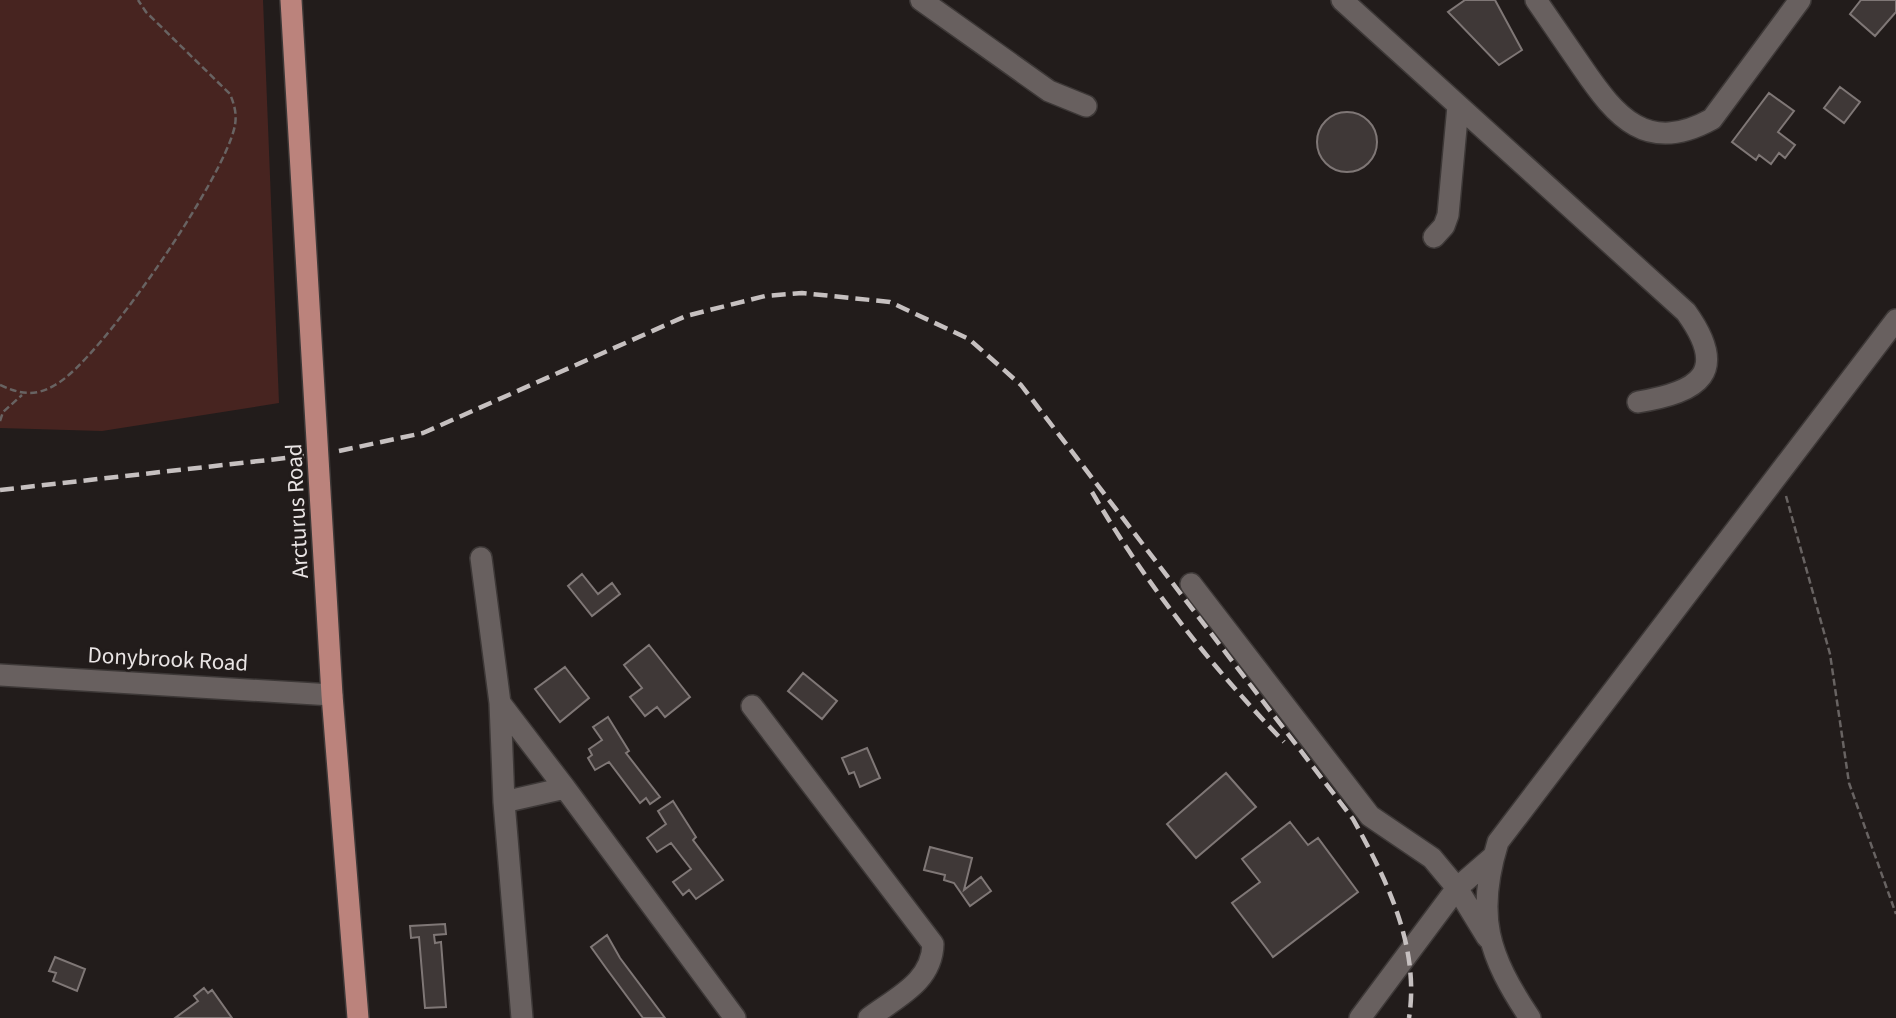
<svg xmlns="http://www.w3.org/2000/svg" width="1896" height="1018" font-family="'Source Sans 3',sans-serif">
  <rect width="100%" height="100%" fill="#221c1b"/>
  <path fill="#472420" d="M0,0h263l16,403 -177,28 -102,-3z"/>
  <path fill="#3f3837" stroke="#7f7776" stroke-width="2" d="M1465,0h30l27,50 -23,15 -51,-53z
    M1861,0h35v12l-21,24 -25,-22z
    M1840,87l20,15 -16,21 -20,-15z
    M1769,93l25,18 -16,21 17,13 -10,13 -6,-5 -8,11 -12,-9 -3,5 -24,-18z
    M1317 142a30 30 0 1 1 60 0a30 30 0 1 1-60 0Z
    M582,574l16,20 14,-11 8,11 -28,22 -24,-30z
    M649,645l41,52 -25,20 -8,-10 -12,9 -15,-19 12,-9 -18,-23z
    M565,667l24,31 -29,24 -25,-33z
    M803,673l34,28 -15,18 -34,-28z
    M608,717l21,34 -3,2 34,44 -10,7 -4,-6 -6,5 -31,-41 -14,8 -7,-12 4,-3 -3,-6 13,-9 -9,-13z
    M867,748l13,30 -20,9 -6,-15 -5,2 -7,-16z
    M1226,773l30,34 -60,51 -29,-34z
    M673,801l23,36 -3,3 30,40 -27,19 -7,-9 -6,5 -10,-13 18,-13 -20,-26 -14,9 -10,-14 19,-14 -8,-13z
    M1290,822l18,23 10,-7 40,54 -85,65 -41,-54 28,-21 -18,-23z
    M930,847l42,11 -8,32 17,-13 10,14 -21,15 -16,-23 -10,-3 1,-5 -21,-5z
    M445,924l1,10 -12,1 1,8 6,-1 5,65 -21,1 -6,-71 -8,1 -1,-12z
    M607,935l13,23 45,60h-22l-37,-50 -15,-21z
    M55,957l30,12 -8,22 -24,-10 3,-8 -7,-2z
    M204,988l4,5 4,-3 20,28h-57l23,-17 -4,-5z"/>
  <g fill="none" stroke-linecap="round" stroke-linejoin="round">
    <g stroke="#3d3837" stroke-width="24">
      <path id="minor" d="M921,0l128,91 37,15
        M1342,0l344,312c44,61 13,80 -48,90
        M1536,0c15,22 30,44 46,67 34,50 65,88 130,52l88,-119
        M1434,237l10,-11 4,-11 10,-109
        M481,558l19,145 4,99 18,216
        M1191,584l179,232 62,42 25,30 30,49
        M0,675l332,20
        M500,703l65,85
        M752,706l181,238c-1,38 -36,53 -64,74
        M504,802l61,-14 170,230
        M1360,1018l97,-130 37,-32
        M1530,1018c-42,-63 -55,-102 -32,-176l398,-522"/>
    </g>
    <g stroke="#3d3837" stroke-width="24">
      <path id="major" d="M291,0l41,695 26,323"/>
    </g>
    <path stroke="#686362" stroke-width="2.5" stroke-dasharray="7 3.5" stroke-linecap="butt" d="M0,385c20,9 35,12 55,0 45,-24 171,-209 180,-260 2,-12 -1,-21 -5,-31l-84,-82 -8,-12
      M0,421l3,-9 19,-17
      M1786,496l44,158 19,129 47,131"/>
    <use href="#minor" stroke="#68605f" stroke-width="21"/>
    <use href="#major" stroke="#bb837c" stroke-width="21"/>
    <path stroke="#c6c0c0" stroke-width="4.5" stroke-dasharray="14 7" stroke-linecap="butt" d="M339,451l84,-18 263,-117 79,-20 37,-3 88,9 79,37 52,46 332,434c34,61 67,128 56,199
      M0,490l304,-34
      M1092,492c53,91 119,174 192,250"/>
  </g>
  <g text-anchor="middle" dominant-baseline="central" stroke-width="5" stroke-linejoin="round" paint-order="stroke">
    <g font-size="23" fill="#e9e4e4" stroke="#221c1b">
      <text transform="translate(297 511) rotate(-93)">Arcturus Road</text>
      <text transform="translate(168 659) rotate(3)">Donybrook Road</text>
    </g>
  </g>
</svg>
